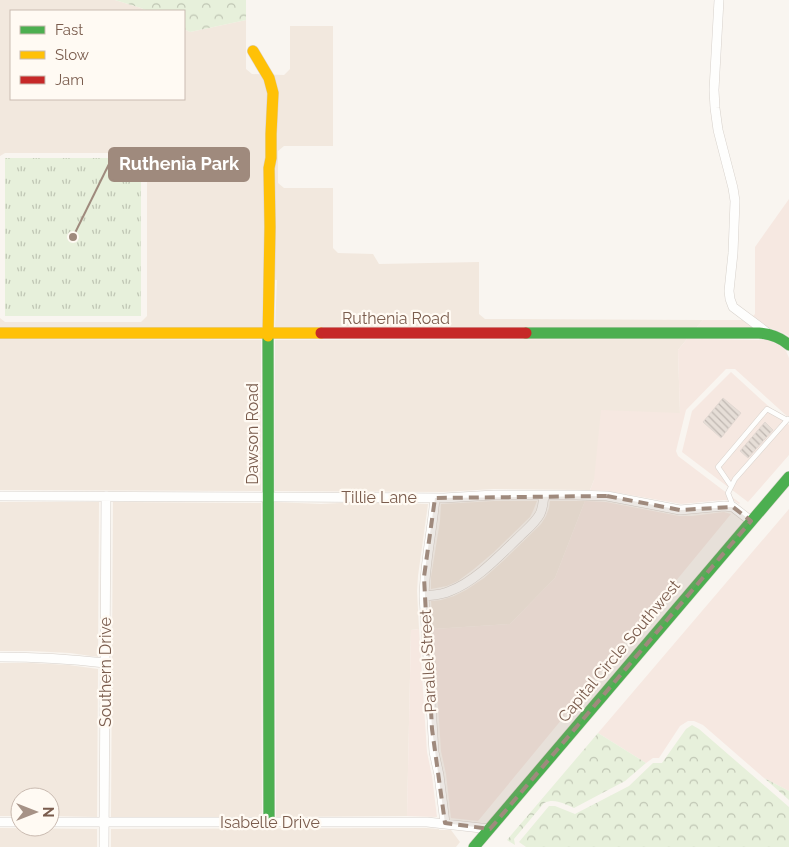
<svg xmlns="http://www.w3.org/2000/svg" width="789" height="847" font-family="Raleway,sans-serif">
  <defs>
    <pattern id="forest-crowns" width="20" height="18" patternUnits="userSpaceOnUse" patternTransform="scale(1.25)"><rect width="20" height="18" fill="#e7f0db"/><path d="M2 6a3 3 0 1 1 6 0M12 15a3 3 0 1 1 6 0" fill="none" stroke="#c0c6b4"/></pattern>
    <pattern id="park-tufts" width="24" height="20" patternUnits="userSpaceOnUse" patternTransform="scale(1.25)"><rect width="24" height="20" fill="#e7f0db"/><path d="M3 7l-1-3M5 7V3M7 7l1-3M15 17l-1-3M17 17v-4M19 17l1-3" fill="none" stroke="#c0c6b4"/></pattern>
    <pattern id="building-back-hatch" width="6" height="6" patternUnits="userSpaceOnUse" patternTransform="scale(1.25)"><rect width="6" height="6" fill="#e6ded7"/><path d="M-1 5l2 2M0 0l6 6M5-1l2 2" fill="none" stroke="#bfb7b1"/></pattern>
  </defs>
  <rect width="100%" height="100%" fill="#f9f5f0"/>
  <path fill="#f2e8de" d="M0,0h115l26,8 7,3h-137v88h173v-70l6,3 56,-12v49l6,5 32,1 6,-6v-43h43v120h-49l-6,5v32l6,5h49v60l5,5 35,1 6,10 100,-2v52l6,5 218,1 -7,8h-421l2,-48 -14,-1 -1,49 -262,-1v-9l5,4h136l6,-6v-158l-6,-5h-136l-5,3z
    M0,339l261,1v151l-261,-1z
    M687,339l-9,11 2,64 -86,66 -4,10 -96,-1 -50,3 -169,-1v-151z
    M494,501h43l-4,10 -3,6 -37,36 -19,16 -16,12 -11,5 -16,3v-12l9,-56 1,-17z
    M550,501h35l-30,77 -45,46 -77,5 -2,-28 10,-1 13,-4 12,-6 18,-12 19,-17 38,-37 5,-8 3,-8z
    M0,502h99l-1,155 -28,-4 -39,-2h-31z
    M113,502l148,1 1,314h-151z
    M275,502l46,2 39,-2 68,2 -10,72 -1,15 2,38 -8,1 -4,186 -131,1z
    M0,663h31l38,2 29,4 -1,148 -47,-1v-19h-30v19h-20z
    M0,828l97,1v18h-97z
    M426,828l13,1v1h12l9,12 -4,5h-345v-18z"/>
  <path fill="#f6e8e1" d="M789,199v137l-8,-4 -11,-4h-74l7,-8h46l6,-6v-67z
    M687,339l81,1 13,6 5,5 3,7v60l-54,-49h-9l-40,41 -10,41 2,5 62,47 -1,1 -5,-3 -10,-1 -43,4 -73,-13 -18,-1 4,-10 7,-70 79,3 -2,-63z
    M731,372l58,53v30l-41,47 -66,-50 10,-41z
    M585,501l21,1 73,14h13l32,-4 7,2 -253,307 -27,-3 -5,-44 -5,-23 -8,-122 77,-5 45,-46z
    M789,509v282l-25,-13 -61,-53 -9,-4h-6l-8,5 -21,32h-6l-7,5 -48,-30z
    M419,629l8,123 5,24 5,41 -30,-1 4,-186z"/>
  <path fill="url(#forest-crowns)" d="M115,0h131v20l-56,12 -6,-3v-18h-36l-7,-3z
    M692,725l7,4 90,78v40h-263l-7,-5 30,-36h6l20,8 54,-28 24,-23h9l24,-34z
    M598,733l48,30 -21,18 -51,27c-10,-4 -19,-10 -30,-5l-30,36 1,6 -8,-5z
    M764,778l25,13v9z"/>
  <path fill="url(#park-tufts)" d="M5,158h136v158h-136z"/>
  <path fill="url(#building-back-hatch)" stroke="#e2d8d2" d="M723,398l18,15 -20,25 -18,-16z
    M765,422l8,8 -25,28 -8,-7z"/>
  <g fill="none" stroke-linecap="round" stroke-linejoin="round">
    <g stroke="#d7d1cb" stroke-width="5.5">
      <path id="lane" d="M731,486l-13,-19 49,-58 20,11
        M733,506l-5,-13 7,-14 53,-60"/>
    </g>
    <g stroke="#d7d1cb" stroke-width="10">
      <path id="street" d="M719,0l-5,90 1,18 3,22 15,58 2,13 -2,52 -4,38 1,8 3,8 36,27
        M0,496l281,1 163,1 50,-3h82l31,1 73,14 44,-4 9,1 18,14
        M435,498c-3,33 -10,65 -11,98l10,156 5,23 6,48
        M424,596c9,-1 18,-1 26,-5 26,-10 49,-35 69,-54 7,-7 16,-14 21,-23 3,-6 3,-12 4,-19
        M0,657c35,0 70,2 105,6
        M0,822h20
        M50,822h377l63,7
        M104,847l2,-351"/>
    </g>
    <g stroke="#d9d2cb" stroke-width="12">
      <path id="fast" d="M526,333h233c12,1 21,4 30,12
        M268,336l1,487
        M474,847l315,-370"/>
    </g>
    <g stroke="#d9d2cb" stroke-width="12">
      <path id="slow" d="M253,51l16,27 4,15 -2,41v24l-2,10 1,59 -2,109
        M0,333h321"/>
    </g>
    <g stroke="#d9d2cb" stroke-width="12">
      <path id="jam" d="M321,333h205"/>
    </g>
    <use href="#lane" stroke="#fefefd" stroke-width="4.5"/>
    <use href="#street" stroke="#fefefd" stroke-width="9"/>
    <use href="#fast" stroke="#4caf50" stroke-width="11"/>
    <use href="#slow" stroke="#ffc107" stroke-width="11"/>
    <use href="#jam" stroke="#c62828" stroke-width="11"/>
  </g>
  <path fill="#9f8a7d" fill-opacity="0.2" stroke="#9f8a7d" stroke-width="4" stroke-dasharray="10 6" stroke-linejoin="round" d="M607,496l73,14 53,-3 18,14 -261,308 -45,-6 -13,-94 -8,-152 11,-79z"/>
  <g text-anchor="middle" dominant-baseline="central" stroke-width="4.5" stroke-linejoin="round" paint-order="stroke">
    <g font-size="16" fill="#7a5c4d" stroke="#fffaf3">
      <text x="396" y="318">Ruthenia Road</text>
      <text transform="translate(252 434) rotate(-90)">Dawson Road</text>
      <text x="379" y="497">Tillie Lane</text>
      <text transform="translate(619 651) rotate(-50)">Capital Circle Southwest</text>
      <text transform="translate(428 661) rotate(-93)">Parallel Street</text>
      <text transform="translate(105 672) rotate(-90)">Southern Drive</text>
      <text x="270" y="822">Isabelle Drive</text>
    </g>
  </g>
  <path fill="none" stroke="#9f8a7d" stroke-width="2" d="M73 237L109 164"/>
  <circle fill="#9f8a7d" stroke="#fffaf3" stroke-width="2" cx="73" cy="237" r="5"/>
  <rect fill="#9f8a7d" stroke="#9f8a7d" stroke-width="2" x="109" y="148" width="140" height="33" rx="5"/>
  <g font-size="18" text-anchor="middle" font-weight="bold" fill="#fff">
    <text x="179" y="170">Ruthenia Park</text>
  </g>
  <rect x="10" y="10" width="175" height="90" fill="#fffaf3" stroke="#cabbb1"/>
  <rect x="20" y="26" width="25" height="8" fill="#4caf50" stroke="#cabbb1"/>
  <text x="55" y="35" font-size="15" fill="#7a5c4d">Fast</text>
  <rect x="20" y="51" width="25" height="8" fill="#ffc107" stroke="#cabbb1"/>
  <text x="55" y="60" font-size="15" fill="#7a5c4d">Slow</text>
  <rect x="20" y="76" width="25" height="8" fill="#c62828" stroke="#cabbb1"/>
  <text x="55" y="85" font-size="15" fill="#7a5c4d">Jam</text>
  <g transform="translate(35 812) rotate(90)"><circle r="24" fill="#fffaf3" stroke="#cabbb1"/>
  <path d="M0-4L9 19L0 12L-9 19Z" fill="#a69286"/>
  <text y="-8" font-size="14" font-weight="bold" text-anchor="middle" fill="#7a5c4d">N</text>
  </g>
</svg>
